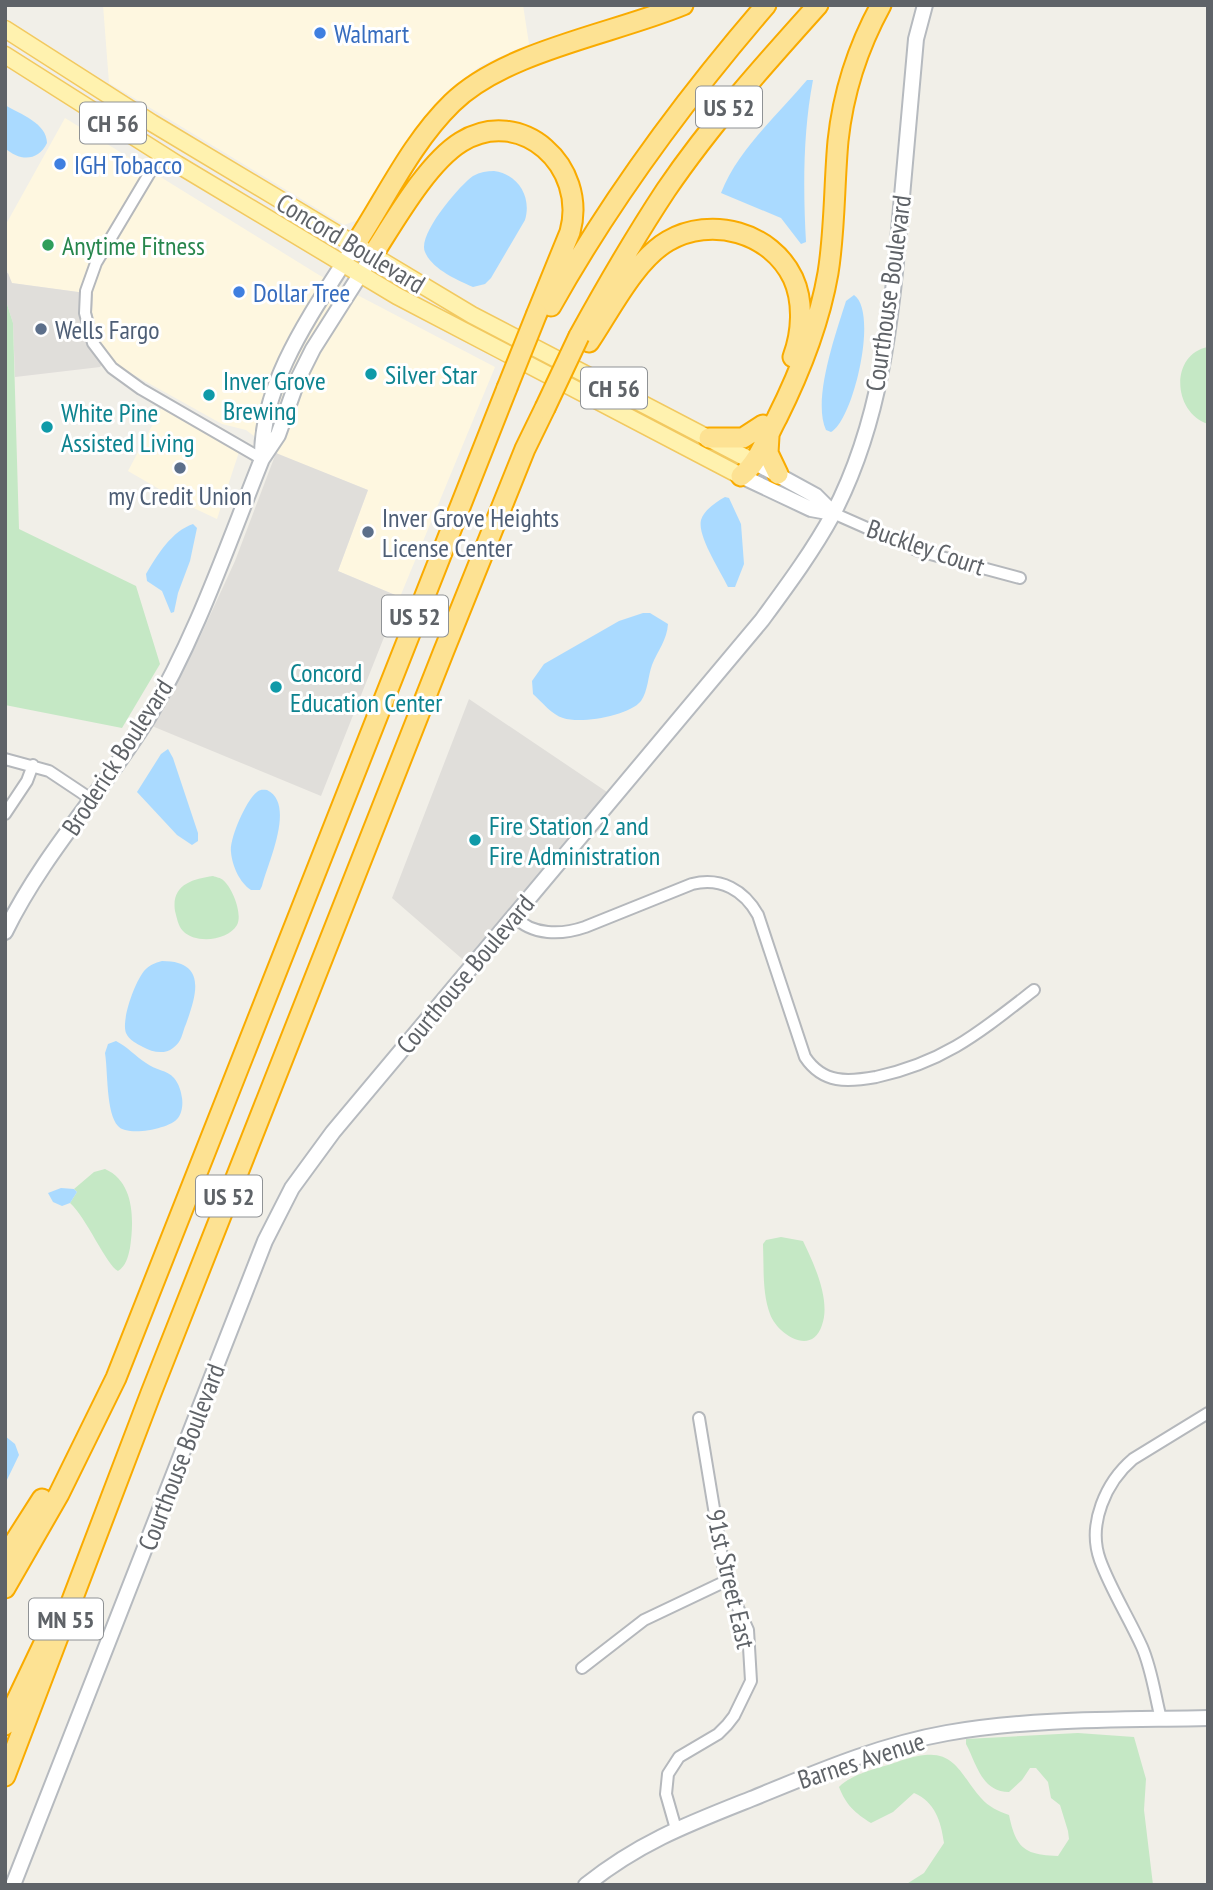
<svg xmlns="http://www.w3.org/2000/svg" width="1213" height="1890" font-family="'PT Sans Narrow',sans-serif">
  <rect width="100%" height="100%" fill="#f1efe8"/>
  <path fill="#fef7e0" d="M103,5h420l6,39 -47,21 -30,23 -30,32 -64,100 -14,5 -235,-142z
    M65,118l254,157 176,92 -95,230 -62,-26 30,-81 -87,-34 -35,-26 -24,-6 -106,-59 -17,-25 -7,-28 1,-18 -82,-11 -6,-19v-38z
    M162,407l77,45 -22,67 -32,-15 -57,-33z"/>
  <path fill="#e0deda" d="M8,273l4,10 81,11 -1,18 7,28 11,16 -10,11 -85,10 -2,-54 -8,-25v-24z
    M276,453l92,37 -30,81 62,26 -79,199 -169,-70 48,-89 35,-76z
    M469,699l138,93 -139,172 -76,-66z"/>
  <path fill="#c5e8c5" d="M5,298l8,25 6,206 117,57 24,78 -38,64 -117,-23z
    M1208,347v77c-36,-12 -38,-70 0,-77z
    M213,876c3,1 8,2 10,4 9,7 20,34 14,45 -9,16 -42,19 -54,6 -5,-5 -6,-13 -8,-20 -4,-26 17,-32 38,-35z
    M105,1169c30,13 29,52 25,79 -2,9 -4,18 -12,23 -11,-5 -32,-54 -48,-68l7,-11 -3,-3 20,-17z
    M781,1237l22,4c11,23 28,59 19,84 -10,32 -45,9 -52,-11 -8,-22 -6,-47 -7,-70l3,-4z
    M1078,1733l56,4 12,42 -2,31 9,75h-248l19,-12 20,-30c-3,-22 -9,-41 -30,-50l-21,19 -22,11c-16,-10 -25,-18 -32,-36 10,-11 34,-18 49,-22 12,-4 25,-9 37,-10 31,-4 39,25 56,43 8,9 17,13 28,17 7,34 16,40 49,41l11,-17 -1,-8 -8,-26 -9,-7 -3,-16 -12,-14h-6l-8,12 -13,12c-27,0 -32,-27 -43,-48v-5z"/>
  <path fill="#aadaff" d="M807,80h6c-10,52 -10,108 -7,162l-5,2 -20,-26 -60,-25c17,-44 56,-77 86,-113z
    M5,105c15,9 42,18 42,38 -9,19 -28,18 -42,5z
    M494,171c24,3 38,26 31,49l-34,58 -6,6 -12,3c-16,-7 -41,-18 -48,-35 -8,-17 34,-66 48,-76 7,-4 14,-5 21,-5z
    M854,295c25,17 -1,126 -23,137l-5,-2c-14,-30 10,-97 20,-129z
    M725,497l4,1 12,26 3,40 -9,23h-7c-7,-15 -31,-51 -27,-67 3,-10 15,-18 24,-23z
    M193,524l4,4 -7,33 -12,32 -4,19 -3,1 -9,-22 -15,-10 -1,-7c11,-19 26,-43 47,-50z
    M643,613h7l18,11c-1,16 -10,26 -16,41 -4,11 -4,26 -11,36 -12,15 -60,23 -78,17 -11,-3 -21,-16 -30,-24l-1,-13 12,-17 75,-43z
    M168,749l5,9 25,75v8l-6,4 -15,-10 -40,-43 24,-38z
    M267,790c29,14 1,72 -5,96l-2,4h-9c-11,-7 -19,-24 -20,-38 -2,-12 15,-52 26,-60 4,-3 6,-2 10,-2z
    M162,961c46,0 34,35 24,63 -4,9 -4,18 -13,24 -9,7 -21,4 -30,-1 -6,-3 -14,-7 -17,-14 -5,-13 9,-51 18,-62 5,-6 11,-8 18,-10z
    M116,1041c12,6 19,15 30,22 9,7 21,7 28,15 5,6 7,13 8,20 1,6 0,15 -4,20 -8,11 -51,19 -60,8 -12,-13 -10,-55 -13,-73l3,-9z
    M61,1188l13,1 3,3 -7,11 -8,3 -9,-4 -5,-9z
    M5,1436l10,8 4,11 -14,29z"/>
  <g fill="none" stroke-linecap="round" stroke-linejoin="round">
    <g stroke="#b5b8bc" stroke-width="14">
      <path id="street" d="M161,154l-65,109 -10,28 -1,22 8,30 19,25 29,21 121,70
        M833,513l86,38 101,27
        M5,759l44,12 42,28
        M5,814l22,-33 6,-16
        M514,916c18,20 48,19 71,11l107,-43c29,-7 52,6 66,31l47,142c18,27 43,25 71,20 69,-15 104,-45 158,-87
        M582,1668l62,-48 82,-39
        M1161,1719c-6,-23 -9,-49 -19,-72 -13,-29 -31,-57 -42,-87 -13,-36 6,-78 33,-101l75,-46
        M676,1829l-10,-35 2,-20 11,-17 39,-23 9,-9 7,-9 17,-35 -3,-51 -22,-49 -27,-163"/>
    </g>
    <g stroke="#b6babf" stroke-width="18">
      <path id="secondary" d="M262,459c-1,-79 53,-150 93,-214
        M754,462l62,34 17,17
        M741,476l70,33 22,4
        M5,932c38,-78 98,-141 143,-214 48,-80 79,-172 114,-259l16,-24 20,-56 15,-30 59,-93
        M13,1885l252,-644 27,-53 41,-56 429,-512c25,-34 51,-69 71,-106 48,-92 58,-193 67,-295 5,-60 11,-120 16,-180l9,-34
        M586,1885c54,-43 102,-61 165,-86 64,-26 128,-54 196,-66 86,-15 174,-13 261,-15"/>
    </g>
    <g stroke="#f2c960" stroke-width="19">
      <path id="primary" d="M5,29l147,94 320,192 282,147
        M5,55l172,109 220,132 344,180"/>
    </g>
    <g stroke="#f9ab00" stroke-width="23">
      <path id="highway" d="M355,245c31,-47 56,-102 97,-142 53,-52 161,-69 231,-98
        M372,256c22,-34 55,-93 89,-114 60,-37 127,24 109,90l-33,81
        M551,306c61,-109 134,-207 215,-301
        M579,336c27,-49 56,-99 87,-146 45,-66 98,-125 152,-185
        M589,342c21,-31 46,-82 79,-101 43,-25 103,-9 125,37 11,24 9,55 0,79
        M769,436l-1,17 10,21
        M709,438h34l20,-13
        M741,476c18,-14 25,-38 36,-58 23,-46 42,-93 51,-145 7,-43 6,-88 10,-132 5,-47 20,-94 43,-136
        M5,1557l37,-58
        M5,1588l54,-94 57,-116 391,-990
        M5,1725l40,-84
        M5,1776l146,-383 292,-740 82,-204 20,-41"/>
    </g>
    <use href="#street" stroke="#fff" stroke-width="10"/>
    <use href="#secondary" stroke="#fff" stroke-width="14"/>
    <use href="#primary" stroke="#fff2af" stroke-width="16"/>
    <use href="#highway" stroke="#fde293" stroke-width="19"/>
    <g stroke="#f9ab00" stroke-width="23" stroke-linecap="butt">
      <path id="highway-bridge" d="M507,388l30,-75
        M545,408l34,-72"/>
    </g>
    <use href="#highway-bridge" stroke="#fde293" stroke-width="19"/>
  </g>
  <g fill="#3f7fe0" stroke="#fff" stroke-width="2.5">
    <circle cx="320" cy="33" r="7"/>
    <circle cx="60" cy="164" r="7"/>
    <circle cx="239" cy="292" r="7"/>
  </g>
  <circle fill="#2e9e5b" stroke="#fff" stroke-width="2.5" cx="48" cy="245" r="7"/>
  <g fill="#5c6f8a" stroke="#fff" stroke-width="2.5">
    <circle cx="41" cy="329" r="7"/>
    <circle cx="180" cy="468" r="7"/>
    <circle cx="368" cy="532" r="7"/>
  </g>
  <g fill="#0f9aa8" stroke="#fff" stroke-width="2.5">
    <circle cx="371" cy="374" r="7"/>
    <circle cx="209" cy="395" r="7"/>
    <circle cx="47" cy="427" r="7"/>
    <circle cx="276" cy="687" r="7"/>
    <circle cx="475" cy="840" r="7"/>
  </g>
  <g text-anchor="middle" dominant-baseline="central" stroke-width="6" stroke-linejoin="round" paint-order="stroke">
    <g fill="#fff" stroke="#8f9295" stroke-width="2">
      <rect x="696" y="86.5" width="66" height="41" rx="5"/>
      <rect x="80" y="102.5" width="66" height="41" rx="5"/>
      <rect x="581" y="367.5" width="66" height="41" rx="5"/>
      <rect x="382" y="595.5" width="66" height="41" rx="5"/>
      <rect x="196" y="1175.5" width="66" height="41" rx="5"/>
      <rect x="29" y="1598.5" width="74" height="41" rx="5"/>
    </g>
    <g font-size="24" font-weight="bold" fill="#5f6368">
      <text x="729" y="107">US 52</text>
      <text x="113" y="123">CH 56</text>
      <text x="614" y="388">CH 56</text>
      <text x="415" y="616">US 52</text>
      <text x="229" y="1196">US 52</text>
      <text x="66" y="1619">MN 55</text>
    </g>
    <g font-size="26" fill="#366cbe" stroke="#fff" text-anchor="start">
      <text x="334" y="33">Walmart</text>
      <text x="74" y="164">IGH Tobacco</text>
      <text x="253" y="292">Dollar Tree</text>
    </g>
    <g font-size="26" fill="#5f6368" stroke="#fff">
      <text transform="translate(351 243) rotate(31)">Concord Boulevard</text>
      <text transform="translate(888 293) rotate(-82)">Courthouse Boulevard</text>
      <text transform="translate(926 547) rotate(19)">Buckley Court</text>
      <text transform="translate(117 757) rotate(-57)">Broderick Boulevard</text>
      <text transform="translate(465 974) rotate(-50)">Courthouse Boulevard</text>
      <text transform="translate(181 1457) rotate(-69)">Courthouse Boulevard</text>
      <text transform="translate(731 1579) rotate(77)">91st Street East</text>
      <text transform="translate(861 1760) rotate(-18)">Barnes Avenue</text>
    </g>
    <g font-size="26" fill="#27864d" stroke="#fff" text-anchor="start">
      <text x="62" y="245">Anytime Fitness</text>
    </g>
    <g font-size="26" fill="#4e5e75" stroke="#fff" text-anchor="start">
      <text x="55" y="329">Wells Fargo</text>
      <text x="180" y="495" text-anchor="middle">my Credit Union</text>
      <text x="382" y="517">Inver Grove Heights<tspan x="382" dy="30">License Center</tspan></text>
    </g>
    <g font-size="26" fill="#0d838f" stroke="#fff" text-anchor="start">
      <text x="385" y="374">Silver Star</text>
      <text x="223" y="380">Inver Grove<tspan x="223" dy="30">Brewing</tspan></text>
      <text x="61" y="412">White Pine<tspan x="61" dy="30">Assisted Living</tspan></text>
      <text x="290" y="672">Concord<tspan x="290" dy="30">Education Center</tspan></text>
      <text x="489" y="825">Fire Station 2 and<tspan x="489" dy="30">Fire Administration</tspan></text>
    </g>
  </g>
  <rect width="1213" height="1890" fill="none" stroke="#5f6368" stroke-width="14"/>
</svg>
